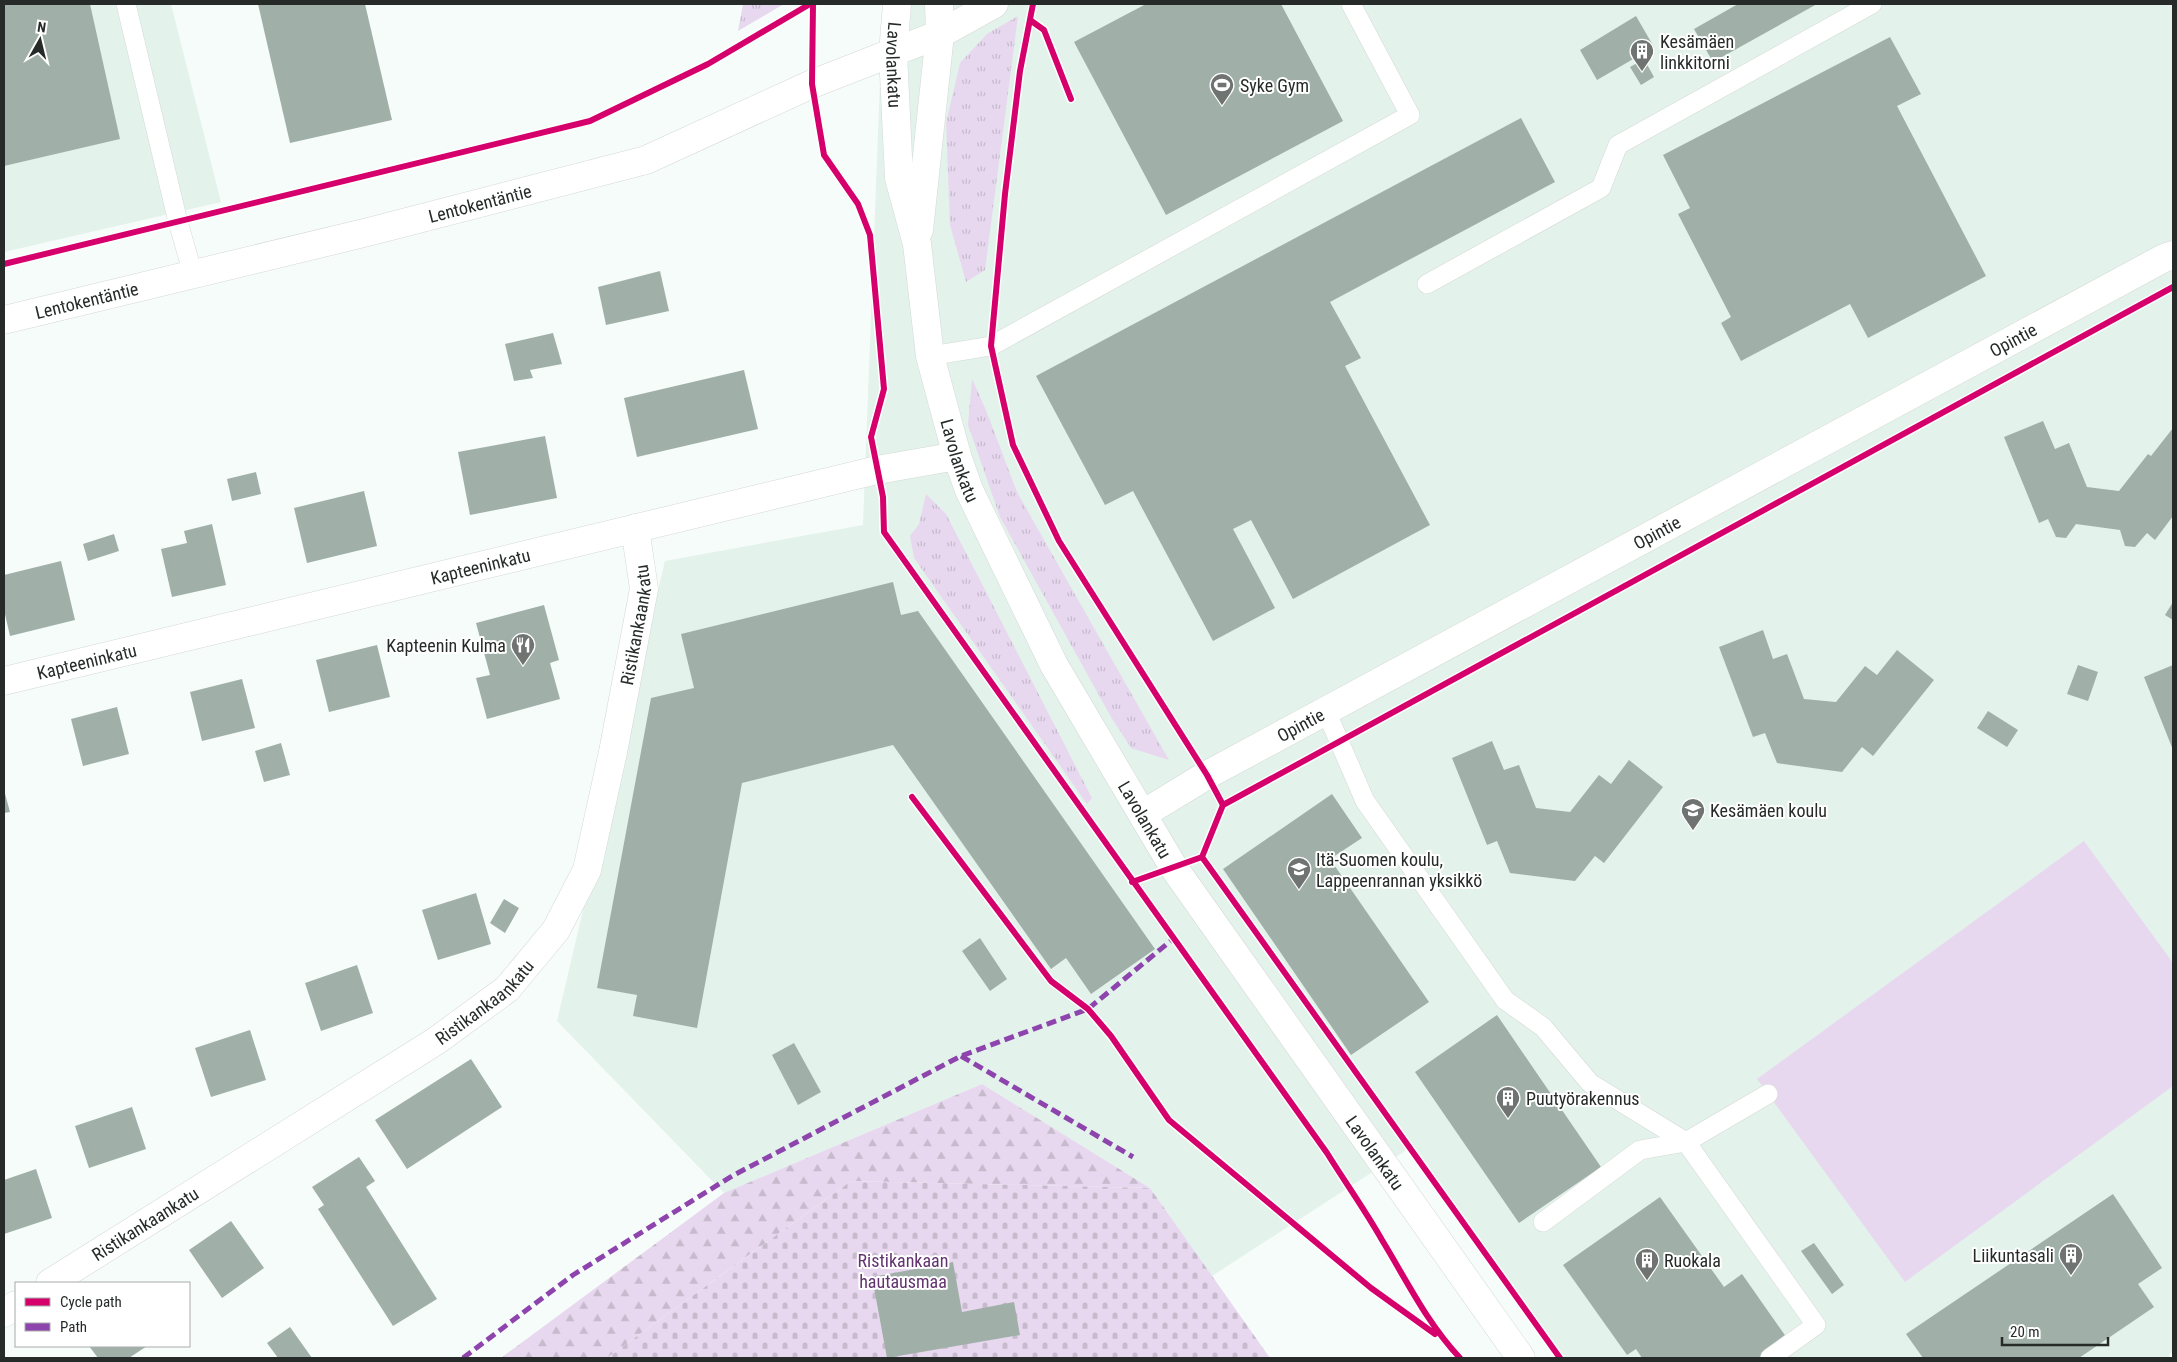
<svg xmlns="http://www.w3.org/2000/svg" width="2177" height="1362" font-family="'Roboto Condensed',sans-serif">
  <defs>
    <pattern id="grass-tufts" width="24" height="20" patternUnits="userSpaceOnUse" patternTransform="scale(1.25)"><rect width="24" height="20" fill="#e8d8ef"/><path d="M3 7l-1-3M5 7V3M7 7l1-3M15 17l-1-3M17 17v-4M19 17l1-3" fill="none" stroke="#c7bacd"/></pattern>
    <pattern id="forest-firs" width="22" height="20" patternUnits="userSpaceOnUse" patternTransform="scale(1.25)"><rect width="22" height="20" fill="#e8d8ef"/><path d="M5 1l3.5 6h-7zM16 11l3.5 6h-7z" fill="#c7bacd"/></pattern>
    <pattern id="cemetery-stones" width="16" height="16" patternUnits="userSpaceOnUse" patternTransform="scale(1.25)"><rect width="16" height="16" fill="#e8d8ef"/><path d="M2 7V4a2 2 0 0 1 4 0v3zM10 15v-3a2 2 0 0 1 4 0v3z" fill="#c7bacd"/></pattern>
  </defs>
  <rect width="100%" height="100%" fill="#f6fcf9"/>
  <path fill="#e3f2eb" d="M4,4h167l50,198 -217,50z
    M883,4h1290v1345l-5,9h-606l-151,-211 -199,129 -62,-88 -168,-104 -258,109 -167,-172 108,-460 198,-36z"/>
  <path fill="url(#grass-tufts)" d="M743,4h41l-46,27z
    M1018,16l-33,254 -19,12 -16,-57 -4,-102 14,-60 27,-29z
    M972,379c18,37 30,76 46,115l151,266 -38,-12 -20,-31 -111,-200 -32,-92z
    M926,494l20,20 146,284 -5,6 -173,-246 -4,-22 9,-12z"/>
  <path fill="url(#forest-firs)" d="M982,1084l168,104 -299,-7 -244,177h-106l223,-165z"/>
  <path fill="url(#cemetery-stones)" d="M851,1181l299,7 120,170h-663z"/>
  <path fill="#e8d8ef" d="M2084,841l89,122v123l-268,196 -148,-203z"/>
  <path fill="#a0b0a9" d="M4,4h86l30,135 -116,27z
    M258,4h107l27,116 -102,23z
    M1146,4h135l62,117 -177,94 -92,-173z
    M1738,4h79l-104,58 -19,-33z
    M1636,16l18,31 -57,33 -17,-30z
    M1890,37l31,57 -24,12 89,170 -118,62 -18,-34 -109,57 -20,-38 10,-6 -53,-103 12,-6 -27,-53z
    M1644,59l10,18 -13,8 -11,-18z
    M1521,118l34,64 -225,120 31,56 -16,8 85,159 -137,74 -42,-79 -18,9 42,79 -62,33 -80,-150 -28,14 -69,-129z
    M660,271l9,40 -63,14 -8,-38z
    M553,333l9,31 -32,6 3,8 -19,3 -9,-37z
    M744,370l14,59 -121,28 -13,-59z
    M2043,421l12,28 14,-6 18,44 32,4 29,-37 3,2 22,-28v88l-18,24 -8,-7 -12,14 -10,-1 -5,-16 -44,-6 -10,14 -10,-1 -8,-18 -9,4 -35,-86z
    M545,436l12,62 -87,17 -12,-63z
    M256,472l5,22 -29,7 -5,-22z
    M364,491l13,55 -70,17 -13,-55z
    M212,524l14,61 -54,12 -11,-48 26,-6 -3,-12z
    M114,534l5,17 -31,10 -5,-17z
    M61,561l14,59 -65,16 -6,-26v-35z
    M893,582l8,33 17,-4 237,338 -64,45 -25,-36 -15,11 -158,-224 -151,38 -45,245 -64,-12 4,-21 -40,-7 54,-290 43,-10 -13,-54z
    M2173,602v18l-8,-5z
    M544,605l15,55 -9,3 10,36 -73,20 -11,-41 14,-3 -14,-52z
    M1763,630l10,29 14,-5 17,45 32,3 29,-36 12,9 20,-25 37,30 -61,76 -11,-9 -20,25 -65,-9 -12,-30 -12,4 -34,-90z
    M377,645l13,52 -61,15 -13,-52z
    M2078,665l20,7 -10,29 -21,-7z
    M2173,665v85l-29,-73z
    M242,679l13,49 -53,13 -12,-49z
    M117,707l12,47 -46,12 -12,-47z
    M1988,711l30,19 -11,17 -30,-19z
    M1492,741l12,29 15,-5 17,43 34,4 29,-37 12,9 18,-24 34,27 -59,76 -9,-7 -20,25 -65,-8 -13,-32 -10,4 -35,-87z
    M281,743l9,32 -26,7 -9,-31z
    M4,790l6,22 -6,1z
    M1332,794l30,44 -32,21 99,143 -78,53 -128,-186z
    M476,893l15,51 -53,16 -16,-50z
    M504,899l15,9 -14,25 -15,-10z
    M980,938l27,41 -17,12 -28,-40z
    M357,965l16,48 -52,18 -16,-48z
    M1497,1015l104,152 -82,56 -104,-151z
    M250,1030l16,50 -55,17 -16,-49z
    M794,1043l27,49 -23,13 -26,-50z
    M471,1059l31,48 -95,62 -32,-49z
    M132,1107l14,42 -57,19 -14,-42z
    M359,1157l16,24 -9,6 71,112 -44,27 -75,-117 6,-4 -12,-18z
    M36,1169l16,49 -48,16v-54z
    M2113,1194l49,74 -24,16 16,23 -75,51h-156l-17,-24z
    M1660,1197l64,90 18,-13 47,67 -25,17h-122l-6,-9 -9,6 -64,-90z
    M231,1221l33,47 -42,30 -33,-48z
    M1814,1243l30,42 -12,9 -31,-43z
    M953,1262l9,50 52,-10 6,33 -133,23 -15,-81z
    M290,1327l22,31h-34l-11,-15z
    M89,1346h58l-18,12h-31z"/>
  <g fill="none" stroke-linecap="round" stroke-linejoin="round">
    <g stroke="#d4d9d7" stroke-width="20">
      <path id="service" d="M126,4l52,218 15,52
        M1427,284l174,-96 17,-43 254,-141
        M930,356l61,-10 419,-231 -59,-111
        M1326,711l39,90 140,199 38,27 47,56 96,59 130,183 -46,33
        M1543,1222l97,-72 46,-8 82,-48"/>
    </g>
    <g stroke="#d4d9d7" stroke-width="29">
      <g id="minor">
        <path d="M940,34l54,-30"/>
        <path id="s1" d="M4,681l873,-211 80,-14"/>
        <path id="s2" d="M1143,814l64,-39 957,-517 9,-3"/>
        <path id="s3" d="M50,1283l386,-242 71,-52 49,-59 31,-60 26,-118 31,-163 -9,-61"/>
        <path d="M4,1313l12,-8"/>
      </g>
    </g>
    <g stroke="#d4d9d7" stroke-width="29">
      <g id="tertiary">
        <path id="s4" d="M4,320l368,-89 274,-71 166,-76 128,-50"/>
      </g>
    </g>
    <g stroke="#d4d9d7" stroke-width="29">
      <g id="secondary">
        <path id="s5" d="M897,4l-4,49 6,125 18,66 13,112 27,100 12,34 85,175 120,203 347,490"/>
        <path d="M919,230l21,-196 -1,-30"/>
      </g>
    </g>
    <use href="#service" stroke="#fefffe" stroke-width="19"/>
    <use href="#minor" stroke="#fefffe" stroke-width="28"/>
    <use href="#tertiary" stroke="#fefffe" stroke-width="28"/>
    <use href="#secondary" stroke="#fefffe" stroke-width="28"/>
    <path stroke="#8e44ad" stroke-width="5" stroke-dasharray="10 5" stroke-linecap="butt" d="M961,1056l172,101
      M463,1358l110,-83 159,-99 229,-120 127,-47 85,-70"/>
    <g stroke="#fff" stroke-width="9">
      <path id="cycleway" d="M813,4l-1,80 12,71 34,49 12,31 14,154 -13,48 12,60 1,35 443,621c18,29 38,57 55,87 25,41 45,83 78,118
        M1033,4l-13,67 -15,123 -14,152 22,99 46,96 148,234 16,30 -21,52 358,501
        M1030,20l14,10 27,69
        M4,264l586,-143 118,-57 102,-60
        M912,797l139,184 37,28 23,27 58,84 202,168 64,46
        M1223,805l950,-518
        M1132,882l70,-25"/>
    </g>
    <use href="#cycleway" stroke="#d6006c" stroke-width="6"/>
  </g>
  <defs>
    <g id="building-pin" transform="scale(1.25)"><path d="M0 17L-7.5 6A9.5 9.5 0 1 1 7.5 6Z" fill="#6f7472" stroke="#fff"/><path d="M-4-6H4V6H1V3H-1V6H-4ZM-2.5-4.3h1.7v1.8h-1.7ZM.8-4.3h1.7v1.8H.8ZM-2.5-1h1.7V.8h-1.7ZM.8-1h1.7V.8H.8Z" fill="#fff"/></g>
    <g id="stadium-pin" transform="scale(1.25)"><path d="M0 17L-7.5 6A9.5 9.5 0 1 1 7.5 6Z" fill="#6f7472" stroke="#fff"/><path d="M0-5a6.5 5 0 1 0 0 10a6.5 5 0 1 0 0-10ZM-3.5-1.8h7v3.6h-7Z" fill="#fff"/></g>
    <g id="restaurant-pin" transform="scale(1.25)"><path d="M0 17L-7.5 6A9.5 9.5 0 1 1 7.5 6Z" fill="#6f7472" stroke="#fff"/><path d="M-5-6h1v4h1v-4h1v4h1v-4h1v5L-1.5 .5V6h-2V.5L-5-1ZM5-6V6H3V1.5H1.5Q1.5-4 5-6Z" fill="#fff"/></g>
    <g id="school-pin" transform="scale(1.25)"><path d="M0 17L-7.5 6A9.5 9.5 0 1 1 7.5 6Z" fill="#6f7472" stroke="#fff"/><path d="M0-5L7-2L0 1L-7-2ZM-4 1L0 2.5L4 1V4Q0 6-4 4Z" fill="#fff"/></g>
  </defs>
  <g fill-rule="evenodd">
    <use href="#building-pin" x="1642" y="51"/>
    <use href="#stadium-pin" x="1222" y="85"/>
    <use href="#restaurant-pin" x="523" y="645"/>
    <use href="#school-pin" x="1693" y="810"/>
    <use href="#school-pin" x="1299" y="869"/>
    <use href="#building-pin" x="1508" y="1098"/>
    <use href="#building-pin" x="2071" y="1255"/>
    <use href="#building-pin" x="1647" y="1260"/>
  </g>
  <g text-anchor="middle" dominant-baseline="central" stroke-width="4" stroke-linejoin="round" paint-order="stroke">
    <g font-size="18" fill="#262b29" stroke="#fff" text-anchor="start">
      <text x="1660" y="41">Kesämäen<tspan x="1660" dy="21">linkkitorni</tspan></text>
      <text x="1240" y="85">Syke Gym</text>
      <text x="506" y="645" text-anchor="end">Kapteenin Kulma</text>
      <text x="1710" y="810">Kesämäen koulu</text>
      <text x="1316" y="859">Itä-Suomen koulu,<tspan x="1316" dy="21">Lappeenrannan yksikkö</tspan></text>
      <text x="1526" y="1098">Puutyörakennus</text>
      <text x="2054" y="1255" text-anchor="end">Liikuntasali</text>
      <text x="1664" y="1260">Ruokala</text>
    </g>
    <g font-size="18" fill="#262b29" stroke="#fff">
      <text stroke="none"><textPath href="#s5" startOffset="61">Lavolankatu</textPath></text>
      <text stroke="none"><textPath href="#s4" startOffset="490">Lentokentäntie</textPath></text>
      <text stroke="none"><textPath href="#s4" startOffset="85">Lentokentäntie</textPath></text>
      <text stroke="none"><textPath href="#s2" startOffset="991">Opintie</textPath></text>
      <text stroke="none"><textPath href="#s5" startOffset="464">Lavolankatu</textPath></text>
      <text stroke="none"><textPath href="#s2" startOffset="586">Opintie</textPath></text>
      <text stroke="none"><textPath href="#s1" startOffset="490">Kapteeninkatu</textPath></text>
      <text stroke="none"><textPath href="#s3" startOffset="938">Ristikankaankatu</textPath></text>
      <text stroke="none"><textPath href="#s1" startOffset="85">Kapteeninkatu</textPath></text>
      <text stroke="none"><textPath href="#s2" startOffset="181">Opintie</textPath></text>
      <text stroke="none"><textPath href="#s5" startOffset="869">Lavolankatu</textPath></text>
      <text stroke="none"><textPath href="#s3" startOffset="518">Ristikankaankatu</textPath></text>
      <text stroke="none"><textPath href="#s5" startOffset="1274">Lavolankatu</textPath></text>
      <text stroke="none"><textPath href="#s3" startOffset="112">Ristikankaankatu</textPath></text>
    </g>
    <g font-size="18" fill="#633370" stroke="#fff">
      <text x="903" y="1260">Ristikankaan<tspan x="903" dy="21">hautausmaa</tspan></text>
    </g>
  </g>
  <rect width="2177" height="1362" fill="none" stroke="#262b29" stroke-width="10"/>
  <rect x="15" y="1282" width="175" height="65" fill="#ffffff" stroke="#a8aaa9"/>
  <rect x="25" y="1298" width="25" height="8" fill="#d6006c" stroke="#a8aaa9"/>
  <text x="60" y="1307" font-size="15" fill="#262b29">Cycle path</text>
  <rect x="25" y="1323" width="25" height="8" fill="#8e44ad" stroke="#a8aaa9"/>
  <text x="60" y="1332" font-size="15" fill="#262b29">Path</text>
  <g transform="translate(40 40) rotate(8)" stroke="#ffffff" stroke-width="4" paint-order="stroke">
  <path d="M0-4L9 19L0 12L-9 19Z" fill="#262b29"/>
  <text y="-8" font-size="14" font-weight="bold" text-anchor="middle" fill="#262b29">N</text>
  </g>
  <path d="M2002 1337v8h106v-8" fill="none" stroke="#262b29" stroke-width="2.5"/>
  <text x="2010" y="1337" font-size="15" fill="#262b29" stroke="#ffffff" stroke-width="4" paint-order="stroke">20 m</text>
</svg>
